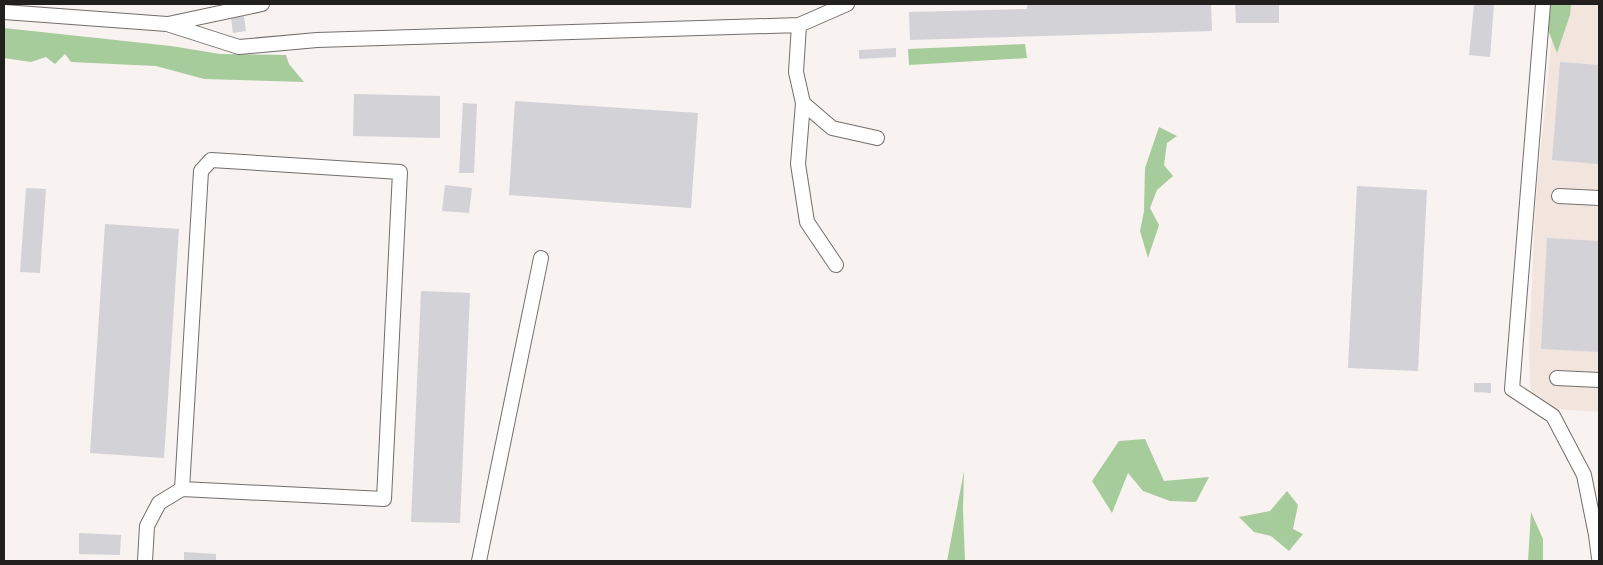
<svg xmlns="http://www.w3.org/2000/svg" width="1603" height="565" font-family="'Work Sans',sans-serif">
  <rect width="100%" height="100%" fill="#f8f2f0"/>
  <path fill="#f2e5de" d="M1555,4h44v408l-68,-5 -2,-60 7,-148z"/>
  <path fill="#a7cc9b" d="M1549,4h22l-1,11 -13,38 -9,-23z
    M4,28l167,18 49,8 66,1 3,9 15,18 -100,-3 -48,-13 -85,-4 -6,-8 -10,10 -9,-7 -15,5 -27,-4z
    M1025,44l2,14 -118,7 -1,-16z
    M1159,127l18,9 -10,7 -3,22 9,11 -16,14 -7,18 9,17 -11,33 -8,-27 4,-20 1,-43z
    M1145,439l19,42 45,-4 -13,25 -26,-1 -27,-10 -15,-18 -16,40 -20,-32 27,-40z
    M964,471l-1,39 2,51h-18z
    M1287,491l11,14 -5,24 10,5 -14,17 -18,-15 -17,-4 -15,-15 31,-6z
    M1531,512l12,27v22h-15z"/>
  <path fill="#d3d2d7" d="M1027,4h184l1,27 -302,9 -1,-28 118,-3z
    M1235,4h44v19h-43z
    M1474,4h20l-4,53 -21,-2z
    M244,16l2,15 -13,2 -2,-15z
    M896,48v9l-37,2v-9z
    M1560,62l39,3 -1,99 -46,-4z
    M354,94l86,2v42l-87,-2z
    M515,101l183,12 -7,95 -182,-13z
    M463,103l14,1 -3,69h-15z
    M445,185l27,3 -3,25 -27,-2z
    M1357,186l70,4 -9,181 -70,-3z
    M26,188l20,1 -6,84 -20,-1z
    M105,224l74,5 -15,229 -74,-5z
    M1547,238l52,3v111l-58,-3z
    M421,291l49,2 -10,230 -49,-1z
    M1474,383h17v10l-17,-1z
    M79,533l42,2 -1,20 -41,-1z
    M184,552l32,2v7h-32z"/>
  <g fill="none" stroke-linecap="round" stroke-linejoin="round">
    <g stroke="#736e6c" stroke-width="16">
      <path id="lane" d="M1543,4l-31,385 41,27 31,59 12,60 3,23
        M4,12l163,12 72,23 78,-7 482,-15 48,-21
        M168,24l94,-20
        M799,25l-3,47 7,31 -5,61 9,58 29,43
        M803,103l29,25 45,10
        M1559,196l40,2
        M1557,378l42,2
        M145,561l2,-35 12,-23 23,-14 19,-318 10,-11 189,12 -16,327 -202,-10
        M479,561l62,-303"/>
    </g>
    <use href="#lane" stroke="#fff" stroke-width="14"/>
  </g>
  <rect width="1603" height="565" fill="none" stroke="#22201f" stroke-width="10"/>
</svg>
